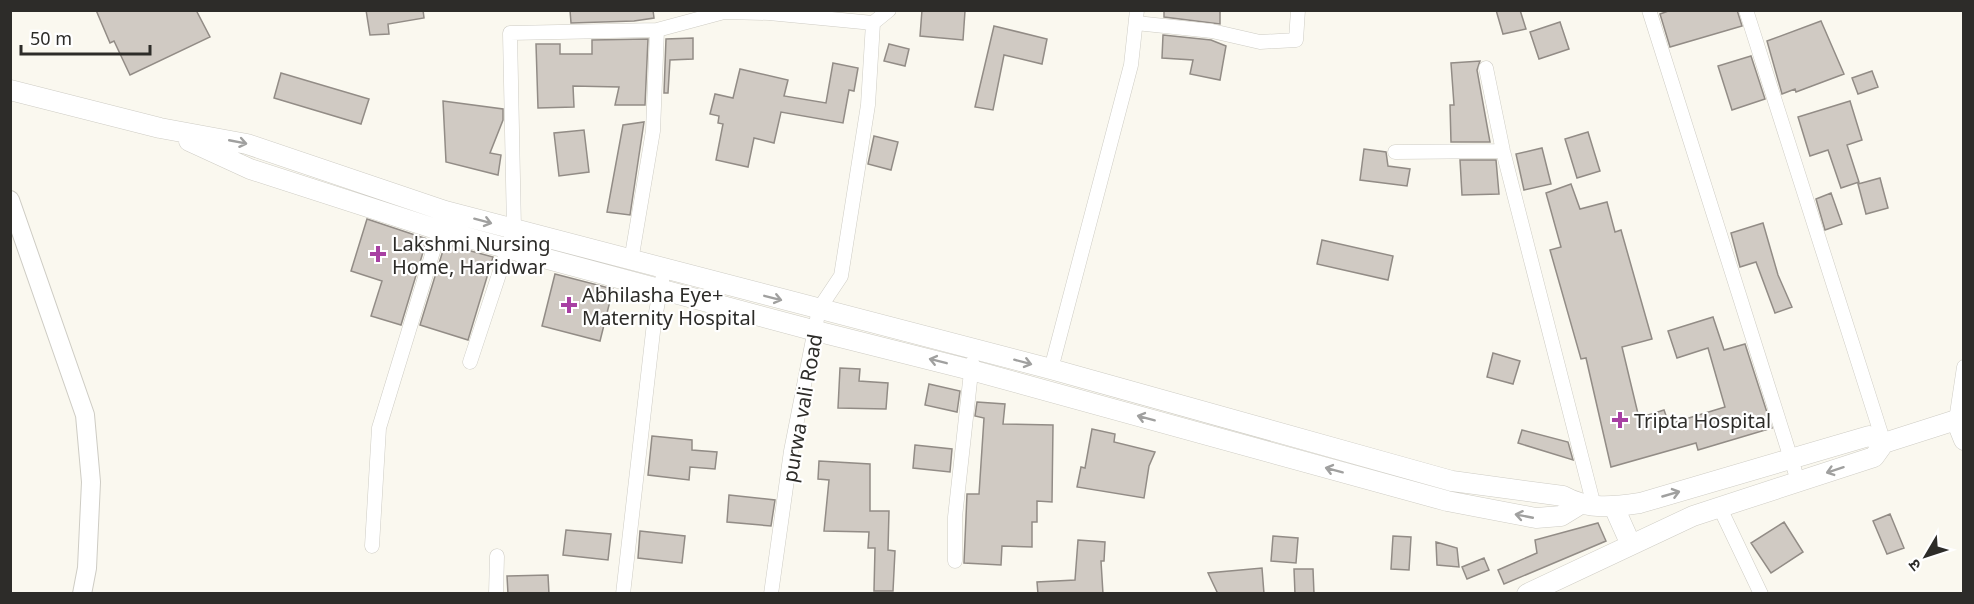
<svg xmlns="http://www.w3.org/2000/svg" width="1974" height="604" font-family="'Noto Sans','Noto Sans Devanagari',sans-serif">
  <rect width="100%" height="100%" fill="#faf8ef"/>
  <path fill="#d0cac3" stroke="#928c86" stroke-width="1.5" d="M96,10h100l14,27 -80,38 -16,-34 -4,2z
    M366,10h57l1,8 -36,6 1,10 -19,1z
    M570,10h83l1,8 -20,3 -63,2z
    M922,10l43,1 -2,29 -43,-4z
    M1164,10h56v14l-56,-7z
    M1496,10h24l6,19 -23,5z
    M1671,10h66l5,16 -72,21 -10,-33z
    M1821,21l23,53 -48,18 -1,-3 -13,5 -15,-53z
    M1560,22l9,27 -30,10 -9,-27z
    M994,26l53,13 -5,25 -38,-9 -11,55 -18,-3z
    M1163,35l48,5 15,6 -6,34 -30,-6 3,-14 -31,-2z
    M693,38v21l-23,1 -2,33h-4l2,-54z
    M648,39l-3,66h-30l4,-18 -46,-1 1,21 -36,1 -2,-64h24v10h32v-14z
    M889,44l20,5 -4,17 -21,-5z
    M1751,56l14,43 -33,11 -14,-44z
    M1480,61l-3,9 13,72h-39l-1,-37h4l-3,-42z
    M833,63l25,5 -4,23 -5,-1 -6,33 -62,-11 -7,31 -20,-5 -6,29 -32,-7 7,-36 -5,-1 1,-7 -9,-2 5,-20 18,4 7,-29 48,11 -4,16 42,7z
    M1872,71l6,16 -20,7 -6,-16z
    M281,73l88,26 -8,25 -87,-26z
    M443,101l60,8v11l-13,33 11,2 -3,20 -52,-13z
    M1850,101l12,39 -15,5 12,37 -18,6 -13,-38 -18,6 -12,-39z
    M644,122l-14,93 -23,-3 16,-87z
    M584,130l5,42 -30,4 -5,-43z
    M1588,132l12,39 -23,7 -12,-39z
    M874,136l24,6 -7,28 -23,-6z
    M1542,148l9,36 -27,6 -8,-36z
    M1364,149l22,3 2,14 22,3 -3,17 -47,-6z
    M1460,160h36l3,34 -37,1z
    M1880,178l8,30 -22,6 -8,-30z
    M1571,184l9,25 27,-7 8,30 6,-2 31,109 -30,8 17,71 25,-8 5,14 56,-17 -17,-59 -31,10 -9,-27 45,-14 11,33 21,-6 27,84 -74,22 -2,-7 -85,24 -25,-109 -5,1 -31,-109 11,-3 -15,-54z
    M1831,193l11,31 -17,6 -9,-31z
    M367,219l60,20 -26,86 -30,-9 11,-35 -31,-10z
    M1763,223l15,52 14,32 -17,6 -19,-51 -16,5 -9,-34z
    M1322,240l71,16 -5,24 -71,-16z
    M445,244l48,13 -25,83 -48,-15z
    M555,274l58,15 -13,52 -58,-15z
    M1493,353l27,8 -7,23 -26,-7z
    M840,368l20,1 -1,12 29,2 -2,26 -48,-1z
    M929,384l31,7 -3,21 -32,-7z
    M977,402l28,2 -2,20 50,1 -1,77 -15,-1v21h-5v25l-30,-1 -1,19 -37,-2 3,-69h12l5,-76 -9,-2z
    M1092,429l23,5 -1,8 41,10 -6,14 -5,32 -67,-11 4,-20 4,1z
    M1522,430l46,12 5,18 -55,-17z
    M652,436l40,4v10l25,2 -2,17 -25,-2 -1,13 -41,-5z
    M915,445l37,4 -2,23 -37,-4z
    M819,461l51,3v47h19l-1,39 7,1 -2,40h-19l1,-43h-7l1,-16 -45,-1 5,-51 -11,-1z
    M729,495l46,5 -4,26 -44,-4z
    M1890,514l14,34 -17,6 -14,-33z
    M1784,522l19,30 -32,21 -20,-30z
    M1598,523l8,18 -102,43 -6,-14 39,-17 -2,-13z
    M566,530l45,4 -3,26 -45,-5z
    M640,531l45,5 -3,27 -44,-5z
    M1273,536l25,2 -2,25 -25,-2z
    M1393,536l18,1 -2,33 -18,-1z
    M1078,540l27,2 -1,19h-3l2,33h-65l-1,-12 38,-2z
    M1436,542l21,6 2,19 -22,-2z
    M1484,558l5,12 -22,9 -5,-12z
    M1262,568l2,26h-46l-10,-21z
    M1294,569h19l1,25h-19z
    M548,575l1,19h-41l-1,-18z"/>
  <g fill="none" stroke-linecap="round" stroke-linejoin="round">
    <g stroke="#ceccc4" stroke-width="15">
      <path id="minor" d="M1649,10l149,471
        M1746,10l138,433
        M1136,23l76,8 48,11 36,-2 2,-30
        M1486,68l17,83 91,355
        M1395,152l108,-1
        M631,261l22,-130 4,-101
        M470,362l44,-133 -4,-196 147,-3 67,-18 45,1 104,10 16,-13
        M1051,369l80,-304 6,-55
        M1956,420l8,-53
        M1719,506l42,88
        M372,546l7,-118 63,-206
        M955,561v-44l17,-154
        M496,594l1,-38
        M623,594l31,-271 10,-53
        M771,594l20,-143 28,-142 22,-33 27,-171 5,-82"/>
    </g>
    <g stroke="#ceccc4" stroke-width="20">
      <path id="tertiary" d="M10,200l75,215 6,67 -4,86 -5,26"/>
    </g>
    <g stroke="#ceccc4" stroke-width="21">
      <path id="secondary" d="M10,90l150,38 87,16 198,67 606,158 401,112 111,15c25,14 50,11 77,7l229,-67 15,7
        M189,141l61,28 189,61 377,101 155,39 476,131 89,17 25,-2 18,-11
        M1614,507l17,38
        M1527,594l166,-78 181,-59 10,-14 72,-23 8,20"/>
    </g>
    <use href="#minor" stroke="#fff" stroke-width="14"/>
    <use href="#tertiary" stroke="#fff" stroke-width="18"/>
    <use href="#secondary" stroke="#fff" stroke-width="20"/>
  </g>
  <defs><path id="oneway-shaft" d="M-6 0H5M1.5-3L5.5 0L1.5 3" fill="none" stroke-width="1.6" stroke-linecap="round" stroke-linejoin="round" transform="scale(1.5)"/></defs>
  <g stroke="#a0a09f">
    <use href="#oneway-shaft" transform="translate(238 142) rotate(11)"/>
    <use href="#oneway-shaft" transform="translate(483 221) rotate(15)"/>
    <use href="#oneway-shaft" transform="translate(773 298) rotate(14)"/>
    <use href="#oneway-shaft" transform="translate(938 361) rotate(-166)"/>
    <use href="#oneway-shaft" transform="translate(1023 362) rotate(15)"/>
    <use href="#oneway-shaft" transform="translate(1146 418) rotate(-165)"/>
    <use href="#oneway-shaft" transform="translate(1334 470) rotate(-165)"/>
    <use href="#oneway-shaft" transform="translate(1835 470) rotate(162)"/>
    <use href="#oneway-shaft" transform="translate(1671 494) rotate(-16)"/>
    <use href="#oneway-shaft" transform="translate(1524 516) rotate(-169)"/>
  </g>
  <g fill="#a840a3" stroke="#fff" stroke-width="2">
    <path d="M375 245h6v6h6v6h-6v6h-6v-6h-6v-6h6z"/>
    <path d="M566 296h6v6h6v6h-6v6h-6v-6h-6v-6h6z"/>
    <path d="M1617 411h6v6h6v6h-6v6h-6v-6h-6v-6h6z"/>
  </g>
  <g text-anchor="middle" dominant-baseline="central" stroke-width="4.5" stroke-linejoin="round" paint-order="stroke">
    <g font-size="20" fill="#2d2c29" stroke="#fff" text-anchor="start">
      <text x="392" y="243">Lakshmi Nursing<tspan x="392" dy="23">Home, Haridwar</tspan></text>
      <text x="582" y="294">Abhilasha Eye+<tspan x="582" dy="23">Maternity Hospital</tspan></text>
      <text x="1634" y="420">Tripta Hospital</text>
    </g>
    <g font-size="20" fill="#2d2c29" stroke="#fff">
      <text transform="translate(802 408) rotate(-80)">purwa vali Road</text>
    </g>
  </g>
  <rect width="1974" height="604" fill="none" stroke="#2d2c29" stroke-width="24"/>
  <g transform="translate(1926 556) rotate(231)" stroke="#ffffff" stroke-width="4.5" paint-order="stroke">
  <path d="M0-4.5L10 22L0 15L-10 22Z" fill="#2d2c29"/>
  <text y="-9" font-size="16" font-weight="bold" text-anchor="middle" fill="#2d2c29">उ</text>
  </g>
  <path d="M21 45v9h129v-9" fill="none" stroke="#2d2c29" stroke-width="3"/>
  <text x="30" y="45" font-size="18" fill="#2d2c29" stroke="#ffffff" stroke-width="4.5" paint-order="stroke">50 m</text>
</svg>
